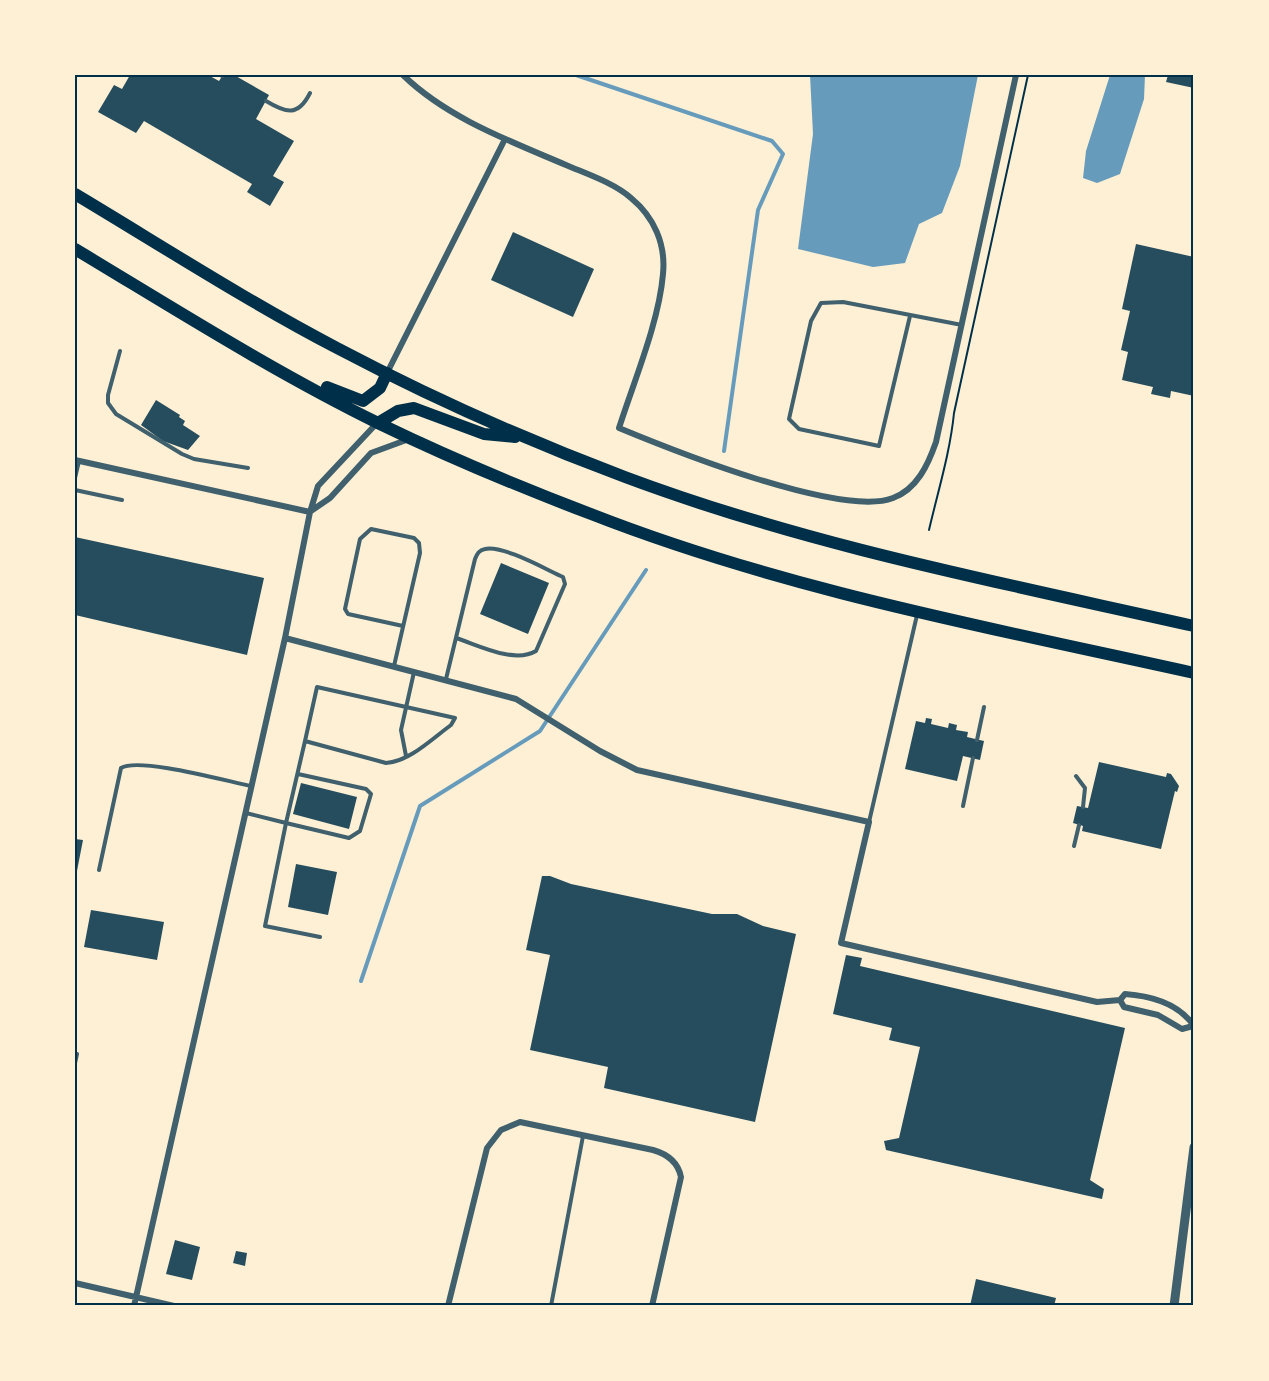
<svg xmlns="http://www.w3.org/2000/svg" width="1269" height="1381" font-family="'Nunito Sans',sans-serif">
  <rect width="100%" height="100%" fill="#fdf0d5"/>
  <path fill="#669bbc" d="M810,75h168l-18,91 -18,47 -23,11 -14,39 -32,4 -75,-18 15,-115z
    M1110,75h35l-1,24 -24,75 -23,9 -14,-5 3,-27z"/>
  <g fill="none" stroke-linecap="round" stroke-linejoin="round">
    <path stroke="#669bbc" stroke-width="4" d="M576,75l196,66 11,13 -25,56 -34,241
      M361,981l59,-175 120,-75 106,-161"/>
  </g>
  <path fill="#264d5e" d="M130,75h78l11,6 4,-6h11l35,20 -13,24 38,22 -21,35 11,6 -14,24 -23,-14 5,-8 -108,-63 -8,12 -38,-21 16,-27 8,4z
    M1168,75h26v13l-28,-6z
    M513,232l81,37 -21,48 -82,-37z
    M1136,244l58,13v139l-23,-5 -1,7 -19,-4 2,-7 -31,-7 6,-28 -7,-2 9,-39 -8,-2z
    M156,400l24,15 -1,2 6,4 -2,4 17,11 -12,14 -25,-9 -22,-16z
    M75,537l189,41 -17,77 -172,-40z
    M501,563l48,20 -21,51 -48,-20z
    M926,718l6,1 -1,5 17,4 1,-5 8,2 -1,5 12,2 -1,5 17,4 -4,19 -17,-4 -6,25 -52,-12 11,-48 9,2z
    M1099,762l67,15 1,-4 4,1 8,12 -2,6 -2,-1 -14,58 -79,-18 1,-5 -10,-3 4,-17 11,2z
    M301,783l56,14 -8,32 -56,-15z
    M75,839l8,1 -7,36h-1z
    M296,864l41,8 -9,43 -40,-8z
    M542,876h8l21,8 141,30h25l26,12 33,8 -41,188 -151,-34 4,-21 -78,-17 20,-95 -24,-5z
    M91,910l73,12 -7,38 -73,-13z
    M846,955l16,3 -2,8 265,62 -35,152 14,9 -2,10 -216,-49 -2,-9 15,-3 21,-91 -31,-7 3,-12 -59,-14z
    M175,1240l25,7 -8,33 -26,-6z
    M236,1251l11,2 -2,13 -12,-3z
    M976,1279l80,19 -2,8h-84z"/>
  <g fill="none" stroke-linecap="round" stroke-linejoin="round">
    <path stroke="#003049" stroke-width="2" d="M929,530c9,-39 21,-77 25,-117l74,-338"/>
    <path stroke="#3f606c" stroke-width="4" d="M221,75l1,1
      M266,101c20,12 32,16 44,-8
      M910,316l-31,130 -80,-17 -10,-10 22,-98 10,-18 22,-1 119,23
      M120,351l-12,44v8l8,11 66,40 12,5 54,9
      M75,478l4,-17
      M75,490l47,10
      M394,666l26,-113 -1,-10 -5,-5 -43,-9 -11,10 -15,70 3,5 55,12
      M446,679l29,-120c2,-5 4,-9 10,-10 18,-4 60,20 78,28l2,7 -29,67c-22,13 -58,-6 -80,-13
      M317,687l138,31 -4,7c-18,13 -42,37 -65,38l-81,-22z
      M977,740l7,-33
      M406,756l-5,-26 13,-58
      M298,774l68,15 5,5 -11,37 -11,7 -63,-15 -21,103 55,11
      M1076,776l9,12 -2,19
      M963,806l10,-48
      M246,813l40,10 19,-82
      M869,822l48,-207
      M1074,846l5,-21
      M99,870l22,-102c18,-11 105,13 130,18
      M75,1063l2,-9
      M551,1306l32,-170"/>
    <path stroke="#3f606c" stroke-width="6" d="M403,75c44,43 107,66 163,90 21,9 48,18 65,33 23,19 35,46 32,76 -4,48 -29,107 -44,154 53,22 222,90 274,70 24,-9 35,-33 43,-56l80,-367
      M387,373l118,-234
      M75,460l235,52
      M311,511l19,-13 41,-45 38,-14
      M285,638l231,61 84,52 37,19 232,52 -28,121 256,59 23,-2
      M1193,1026l-11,3 -24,-14 -34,-8 -4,-7 5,-6c28,2 54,10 69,32
      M75,1283l99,23
      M134,1306l151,-668 25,-126 8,-26 59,-63
      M448,1306l39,-158 14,-18 19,-8 133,28c14,4 25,12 28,27l-29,129"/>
    <path stroke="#3f606c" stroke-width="9" d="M1174,1306l20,-159"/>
    <path stroke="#003049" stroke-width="12" d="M75,194c87,52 172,107 262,154 93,49 189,92 288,129 184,69 378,106 569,149
      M75,249c100,60 199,123 305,175 68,33 140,63 211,90 194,76 400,114 603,159
      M327,387l36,14 17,-13 7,-15
      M378,423l20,-12 16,-3 70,26 31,3"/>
  </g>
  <rect width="1269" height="1381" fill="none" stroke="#fdf0d5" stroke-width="153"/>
  <rect x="76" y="76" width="1116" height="1228" fill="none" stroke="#003049" stroke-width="2"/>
</svg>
